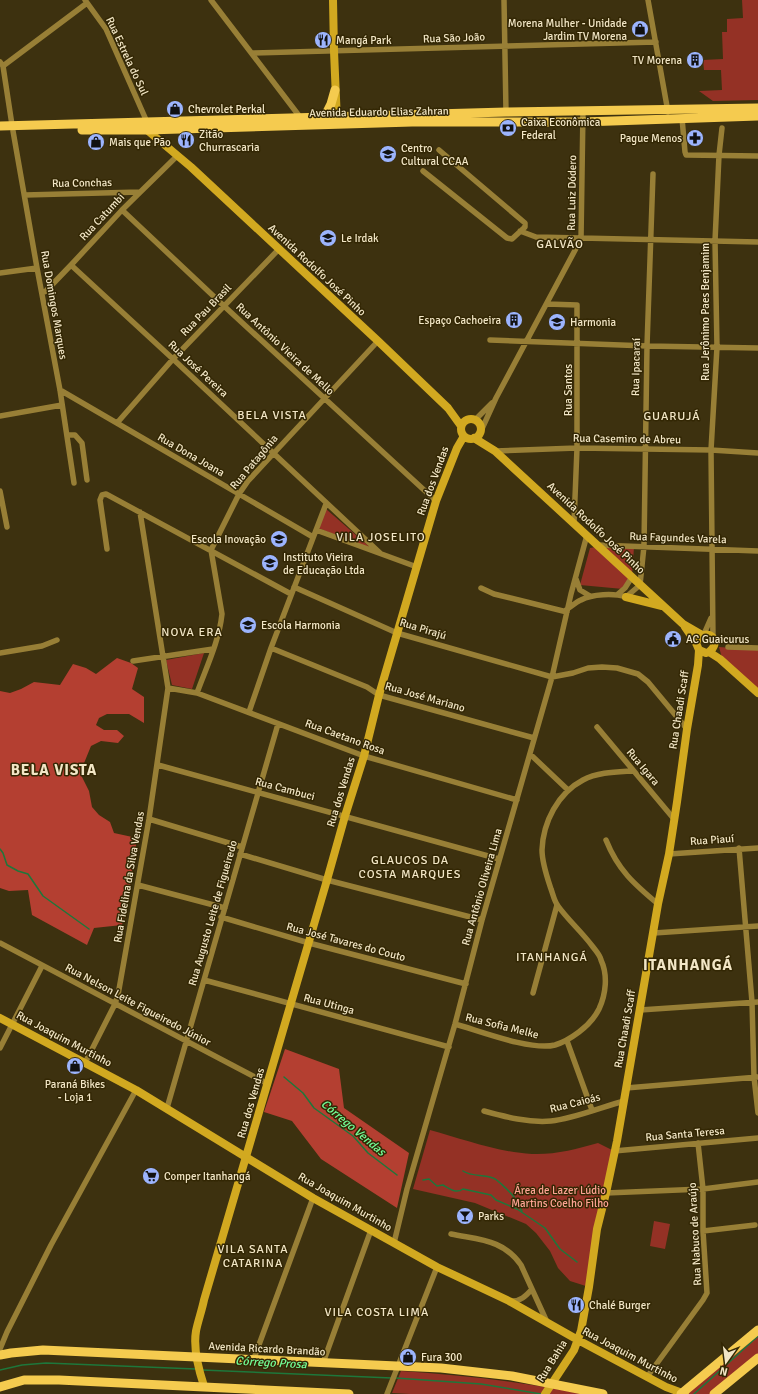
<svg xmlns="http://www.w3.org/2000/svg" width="758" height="1394" font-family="Signika,sans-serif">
  <rect width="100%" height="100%" fill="#3d310f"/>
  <path fill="#943125" d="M742,0h16v100l-45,1 -14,-10 23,-1 -1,-20h-17l-1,-10 20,-1 -1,-27h5v-13l16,-1z
    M326,509l46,40 -54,-21z
    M601,546l33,1 -2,28 -9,14 -43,-4 10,-37z
    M719,647l39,3v40l-36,-32z
    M204,653l-12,36 -20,-4 -6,-25z
    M430,1130c33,9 67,22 102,24 22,1 45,-5 66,-11l16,8 -25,136 -19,-6 -12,-13 -8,-17 -14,-18 -10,-9 -51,-21 -62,-14z
    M654,1221l16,3 -5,25 -15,-3z
    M758,1330v28l-44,36h-29z
    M401,1371c61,4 123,11 183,23h-174l-18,-1z"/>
  <path fill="#b43f31" d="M117,658l14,5 7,5 -6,21 12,8v26l-15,-9h-22l-8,4 -3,7 8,5h13l7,6 -6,7 -17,-2 -10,5 -11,27 9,18 3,16 7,8 11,7 4,11 23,5 -9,62 -6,25 -28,3 -7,17 -55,-30 -4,-25 -19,1 -9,-3v-197l10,2 11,-4 13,-7 26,3 13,-21 13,4 10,6z
    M285,1049l54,20 5,39 65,45 -12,55 -76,-49 -29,-38 -28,-9z"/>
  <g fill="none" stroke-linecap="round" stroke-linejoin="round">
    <path stroke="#1e773b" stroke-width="1.5" d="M0,849l3,4 4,12 11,6 10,3 15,22 46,33
      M284,1077l19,16 11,15 39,28 15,17 29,22
      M463,1171c9,6 20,3 30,7 4,1 18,15 21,19 3,4 5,9 8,14
      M423,1180l6,-1 8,7 6,-1c7,4 13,9 20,4l28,6 5,5 21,9 28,19 15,21 17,13
      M0,1370l22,-5 24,-2 150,6
      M202,1370l190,8
      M396,1378l85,6 60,10
      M694,1394l64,-58"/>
    <path stroke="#987f36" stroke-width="5.5" d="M85,0l21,29 41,93
      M211,0l89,117
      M504,0l2,112
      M648,0l20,112
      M252,53l404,-11
      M0,62l3,4 9,59
      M3,66l84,-63
      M682,118l3,34 1,3 72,1
      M13,131l24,137 23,122 14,93
      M423,171l84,67 5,1 13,-12v-4l-86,-73
      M25,195l115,-3
      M122,210l102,96 212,195
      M520,231l16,6 222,5
      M71,265l102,94 207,194
      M0,273l37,-5
      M42,293l4,-2 25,-26 51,-55 55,-54
      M547,304l30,1v143l-3,75
      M490,340l157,6 111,2
      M60,390l253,147
      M0,416l62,-11
      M475,420l17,-17
      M117,423l56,-64 106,-110
      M481,431l15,-33 85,-159 2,-128
      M67,435h8l7,8 5,37
      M495,451l82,-3 134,2 47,3
      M0,491l7,36
      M316,530l101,37
      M597,545l161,6
      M107,549l-7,-49 2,-5 4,-1 185,100
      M576,579l4,11 10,6
      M294,587l103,46 155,44 21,-4 15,-5 14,-1 15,1 21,6 10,8 39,47
      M481,588l13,6 73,18
      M618,594l7,-6 7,-11
      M567,609c5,-3 9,-7 14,-9 11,-6 33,-7 45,-3l14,-12 4,-39 3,-200 6,-172
      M704,634l7,-16
      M713,638l-2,-188 6,-103 -2,-106 4,-86 3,-27
      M728,647l30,1
      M271,648l96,39 12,8 155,43
      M0,653l42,-7 15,-6
      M133,661l80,-12
      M168,688l29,5 167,63 153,44
      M197,693c9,-25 22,-51 25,-79l-11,-64 28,-56 9,-13 25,-27 105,-113
      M249,712l22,-64 55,-144
      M597,727l77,92
      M530,754l38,36
      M158,765l341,94
      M149,819l93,28
      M606,840c12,30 28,44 52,64
      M739,848l13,154 2,75 4,36
      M240,854l87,26 155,40
      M669,854l89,-6
      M138,885l87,23
      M221,917l88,26 157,41
      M654,933l104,-7
      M0,943l268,141
      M204,980l245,67
      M533,993l24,-88
      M640,1010l118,-8
      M455,1024c25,7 76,27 100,21 10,-3 16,-7 24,-13 8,-6 15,-13 20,-23 7,-15 9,-34 2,-49 -1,-5 -5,-9 -8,-13 -11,-15 -25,-27 -35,-41 -4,-5 -5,-12 -7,-17 -4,-12 -9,-26 -9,-39 1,-28 16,-57 41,-70 15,-8 34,-8 50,-9
      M567,1041l25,69
      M0,1048l42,-82
      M85,1063l30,-59 3,-9 31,-176 19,-131 -28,-176
      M626,1088l132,-11
      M167,1108l111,-384
      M484,1111c22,6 45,12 67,10 22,-2 51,-14 73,-20
      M614,1151l144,-13
      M606,1193l97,-4 55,-7
      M703,1231l52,-6
      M451,1234c28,6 52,5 70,31l26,57
      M394,1243l13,-54 48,-165 27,-104 70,-243 19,-83 16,-59
      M510,1301c10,1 16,-5 22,-12
      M1,1355l-1,-6 7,-17 44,-87 85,-155
      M253,1361l60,-163
      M323,1363l48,-133
      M647,1377l56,-77 4,-7 -4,-62v-42l-5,-46
      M387,1394l50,-127"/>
    <path stroke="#d2a920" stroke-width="8" d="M333,0l1,51 3,71
      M150,127l-3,3 44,37 187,174 70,67 13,18
      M461 429a10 10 0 1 1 20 0a10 10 0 1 1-20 0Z
      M474,438l21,13 188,173 19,11
      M626,597l36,9
      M685,627l11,16 3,7 7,3 3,-1c12,-9 3,-23 -10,-15l-3,6
      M709,652l11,7 38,34
      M0,1018l136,72 177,108 81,45 43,24 72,34 69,39 88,47 19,7
      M204,1386c-6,-18 -11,-37 -8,-55 2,-10 6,-21 8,-31l123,-420 18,-64 19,-60 15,-61 57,-194 21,-53 7,-12
      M545,1394l29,-44 7,-19 8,-44 8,-58 9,-36 11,-52 41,-237 11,-50 8,-52 10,-73 11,-64 1,-15"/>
    <path stroke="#f5cb4f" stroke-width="9" d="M325,116l6,-12 4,-14
      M0,126l506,-14 252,-4
      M82,130h65l265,-8h171l175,-6
      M0,1355l11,-2 32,-3 398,18 71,8 91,18
      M0,1387l24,-7h35l290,14
      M681,1394l77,-64
      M714,1394l44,-36"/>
  </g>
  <defs>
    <g id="shop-disc" transform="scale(0.9)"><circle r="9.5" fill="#9cb4fd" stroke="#332704"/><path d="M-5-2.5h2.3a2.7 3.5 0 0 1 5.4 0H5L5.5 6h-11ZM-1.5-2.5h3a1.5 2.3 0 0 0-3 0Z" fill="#111"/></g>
    <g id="restaurant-disc" transform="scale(0.9)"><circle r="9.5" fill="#9cb4fd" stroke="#332704"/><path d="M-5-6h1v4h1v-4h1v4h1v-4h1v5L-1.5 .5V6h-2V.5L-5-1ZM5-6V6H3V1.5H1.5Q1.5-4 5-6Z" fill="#111"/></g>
    <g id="building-disc" transform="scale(0.9)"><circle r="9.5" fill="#9cb4fd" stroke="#332704"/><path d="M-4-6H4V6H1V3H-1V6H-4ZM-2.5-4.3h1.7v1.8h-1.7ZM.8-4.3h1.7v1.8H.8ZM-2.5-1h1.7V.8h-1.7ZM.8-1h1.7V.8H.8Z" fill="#111"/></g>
    <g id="bank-disc" transform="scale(0.9)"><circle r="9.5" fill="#9cb4fd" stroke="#332704"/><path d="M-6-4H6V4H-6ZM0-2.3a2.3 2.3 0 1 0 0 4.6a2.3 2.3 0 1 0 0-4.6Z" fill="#111"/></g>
    <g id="pharmacy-disc" transform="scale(0.9)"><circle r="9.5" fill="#9cb4fd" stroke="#332704"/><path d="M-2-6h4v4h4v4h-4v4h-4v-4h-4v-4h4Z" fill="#111"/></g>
    <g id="school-disc" transform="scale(0.9)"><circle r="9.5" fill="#9cb4fd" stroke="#332704"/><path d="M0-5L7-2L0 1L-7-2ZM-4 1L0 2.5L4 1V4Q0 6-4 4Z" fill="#111"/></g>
    <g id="civic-disc" transform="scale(0.9)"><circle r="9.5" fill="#9cb4fd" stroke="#332704"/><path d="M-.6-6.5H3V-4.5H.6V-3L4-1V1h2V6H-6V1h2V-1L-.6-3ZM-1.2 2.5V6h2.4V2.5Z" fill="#111"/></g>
    <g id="supermarket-disc" transform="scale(0.9)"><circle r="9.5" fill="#9cb4fd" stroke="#332704"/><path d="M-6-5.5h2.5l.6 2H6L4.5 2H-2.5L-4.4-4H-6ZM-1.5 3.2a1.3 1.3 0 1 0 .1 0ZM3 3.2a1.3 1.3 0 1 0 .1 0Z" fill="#111"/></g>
    <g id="bar-disc" transform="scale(0.9)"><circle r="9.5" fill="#9cb4fd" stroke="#332704"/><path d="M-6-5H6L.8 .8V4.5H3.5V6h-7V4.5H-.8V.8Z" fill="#111"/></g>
  </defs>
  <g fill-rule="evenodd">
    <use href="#shop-disc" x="640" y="29"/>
    <use href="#restaurant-disc" x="323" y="40"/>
    <use href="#building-disc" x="695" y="60"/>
    <use href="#shop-disc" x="175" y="109"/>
    <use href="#bank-disc" x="508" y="128"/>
    <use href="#pharmacy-disc" x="695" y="138"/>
    <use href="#restaurant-disc" x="186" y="140"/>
    <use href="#shop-disc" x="96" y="142"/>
    <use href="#school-disc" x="388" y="154"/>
    <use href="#school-disc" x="328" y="238"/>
    <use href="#building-disc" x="514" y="320"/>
    <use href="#school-disc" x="557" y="322"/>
    <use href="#school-disc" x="279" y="539"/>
    <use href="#school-disc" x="270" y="563"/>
    <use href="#school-disc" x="248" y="625"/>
    <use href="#civic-disc" x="673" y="639"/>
    <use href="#shop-disc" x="75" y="1066"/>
    <use href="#supermarket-disc" x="151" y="1176"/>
    <use href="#bar-disc" x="465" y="1216"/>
    <use href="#restaurant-disc" x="576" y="1305"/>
    <use href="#shop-disc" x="408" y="1357"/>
  </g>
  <g text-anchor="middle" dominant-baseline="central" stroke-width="3" stroke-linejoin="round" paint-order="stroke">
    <g font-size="11" fill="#f2e6c6" stroke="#332704" text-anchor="start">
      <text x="627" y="23" text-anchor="end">Morena Mulher - Unidade<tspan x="627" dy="13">Jardim TV Morena</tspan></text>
      <text x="336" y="40">Mangá Park</text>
      <text x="682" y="60" text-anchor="end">TV Morena</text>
      <text x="188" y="109">Chevrolet Perkal</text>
      <text x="521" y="122">Caixa Econômica<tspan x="521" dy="13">Federal</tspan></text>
      <text x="199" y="134">Zitão<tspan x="199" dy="13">Churrascaria</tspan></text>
      <text x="682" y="138" text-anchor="end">Pague Menos</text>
      <text x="109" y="142">Mais que Pão</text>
      <text x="401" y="148">Centro<tspan x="401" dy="13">Cultural CCAA</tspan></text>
      <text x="341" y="238">Le Irdak</text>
      <text x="501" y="320" text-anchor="end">Espaço Cachoeira</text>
      <text x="570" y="322">Harmonia</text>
      <text x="266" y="539" text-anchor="end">Escola Inovação</text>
      <text x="283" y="557">Instituto Vieira<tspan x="283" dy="13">de Educação Ltda</tspan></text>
      <text x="261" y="625">Escola Harmonia</text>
      <text x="686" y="639">AC Guaicurus</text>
      <text x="75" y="1084" text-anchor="middle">Paraná Bikes<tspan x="75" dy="13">- Loja 1</tspan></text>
      <text x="164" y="1176">Comper Itanhangá</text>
      <text x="478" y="1216">Parks</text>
      <text x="589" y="1305">Chalé Burger</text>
      <text x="421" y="1357">Fura 300</text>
    </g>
    <g font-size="11" fill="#f2e6c6" stroke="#332704">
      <text transform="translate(454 38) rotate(-2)">Rua São João</text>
      <text transform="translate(127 56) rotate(65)">Rua Estrela do Sul</text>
      <text transform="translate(379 112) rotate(-1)">Avenida Eduardo Elias Zahran</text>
      <text transform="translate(82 183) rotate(-1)">Rua Conchas</text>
      <text transform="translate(572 193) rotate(-89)">Rua Luiz Dódero</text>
      <text transform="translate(102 217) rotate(-47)">Rua Catumbi</text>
      <text transform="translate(317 270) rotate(43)">Avenida Rodolfo José Pinho</text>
      <text transform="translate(54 305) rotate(80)">Rua Domingos Marques</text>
      <text transform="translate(206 310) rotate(-46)">Rua Pau Brasil</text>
      <text transform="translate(705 312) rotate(-90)">Rua Jerônimo Paes Benjamim</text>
      <text transform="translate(285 349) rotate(43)">Rua Antônio Vieira de Mello</text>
      <text transform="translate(636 367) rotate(-89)">Rua Ipacaraí</text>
      <text transform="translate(198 369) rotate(43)">Rua José Pereira</text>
      <text transform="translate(568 390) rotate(-90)">Rua Santos</text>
      <text transform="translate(627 439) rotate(1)">Rua Casemiro de Abreu</text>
      <text transform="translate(191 455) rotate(30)">Rua Dona Joana</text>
      <text transform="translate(254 462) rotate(-50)">Rua Patagônia</text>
      <text transform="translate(433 481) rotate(-70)">Rua dos Vendas</text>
      <text transform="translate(596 528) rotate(43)">Avenida Rodolfo José Pinho</text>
      <text transform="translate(678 538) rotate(2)">Rua Fagundes Varela</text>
      <text transform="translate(423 629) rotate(17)">Rua Pirajú</text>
      <text transform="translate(425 697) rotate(16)">Rua José Mariano</text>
      <text transform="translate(679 710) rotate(-81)">Rua Chaadi Scaff</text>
      <text transform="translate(345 737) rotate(20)">Rua Caetano Rosa</text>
      <text transform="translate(643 767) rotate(50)">Rua Igara</text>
      <text transform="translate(285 789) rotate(15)">Rua Cambuci</text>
      <text transform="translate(341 792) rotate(-73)">Rua dos Vendas</text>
      <text transform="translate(712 840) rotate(-4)">Rua Piauí</text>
      <text transform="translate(129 877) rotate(-80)">Rua Fidelina da Silva Vendas</text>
      <text transform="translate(482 887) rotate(-74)">Rua Antônio Oliveira Lima</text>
      <text transform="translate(213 913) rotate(-74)">Rua Augusto Leite de Figueiredo</text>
      <text transform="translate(346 942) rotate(15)">Rua José Tavares do Couto</text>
      <text transform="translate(329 1004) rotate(15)">Rua Utinga</text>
      <text transform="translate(138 1005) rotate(28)">Rua Nelson Leite Figueiredo Júnior</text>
      <text transform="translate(502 1026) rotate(14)">Rua Sofia Melke</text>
      <text transform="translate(625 1029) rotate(-80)">Rua Chaadi Scaff</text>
      <text transform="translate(64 1039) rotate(28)">Rua Joaquim Murtinho</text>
      <text transform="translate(251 1103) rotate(-74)">Rua dos Vendas</text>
      <text transform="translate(575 1103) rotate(-14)">Rua Caioás</text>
      <text transform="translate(685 1134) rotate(-5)">Rua Santa Teresa</text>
      <text transform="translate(345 1202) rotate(30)">Rua Joaquim Murtinho</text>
      <text transform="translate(695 1234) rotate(-93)">Rua Nabuco de Araújo</text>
      <text transform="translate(267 1349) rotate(3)">Avenida Ricardo Brandão</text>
      <text transform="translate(630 1355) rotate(28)">Rua Joaquim Murtinho</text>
      <text transform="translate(552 1361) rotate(-58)">Rua Bahia</text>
    </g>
    <g font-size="11" fill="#fea394" stroke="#332704">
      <text x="560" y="1190">Área de Lazer Lúdio<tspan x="560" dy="13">Martins Coelho Filho</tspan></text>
    </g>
    <g font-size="12" letter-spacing="1" fill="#f2e6c6" stroke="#332704">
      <text x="560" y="244">GALVÃO</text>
      <text x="272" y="415">BELA VISTA</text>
      <text x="672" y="416">GUARUJÁ</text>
      <text x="381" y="537">VILA JOSELITO</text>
      <text x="192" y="632">NOVA ERA</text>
      <text x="410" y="860">GLAUCOS DA<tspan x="410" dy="14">COSTA MARQUES</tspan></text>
      <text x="552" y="957">ITANHANGÁ</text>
      <text x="253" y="1249">VILA SANTA<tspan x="253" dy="14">CATARINA</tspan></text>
      <text x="377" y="1312">VILA COSTA LIMA</text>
    </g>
    <g font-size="12" font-style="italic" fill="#72fd97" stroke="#332704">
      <text transform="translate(353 1128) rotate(40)">Córrego Vendas</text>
      <text transform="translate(271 1363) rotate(3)">Córrego Prosa</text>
    </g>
    <g font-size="15" font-weight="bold" letter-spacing="1" fill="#f2e6c6" stroke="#332704">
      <text x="54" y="770">BELA VISTA</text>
      <text x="688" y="965">ITANHANGÁ</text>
    </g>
  </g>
  <g transform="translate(726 1362) rotate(194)" stroke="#332704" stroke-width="3" paint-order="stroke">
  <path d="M0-3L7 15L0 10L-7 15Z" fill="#f2e6c6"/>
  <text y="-6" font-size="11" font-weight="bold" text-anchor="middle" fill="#f2e6c6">N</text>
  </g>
</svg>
